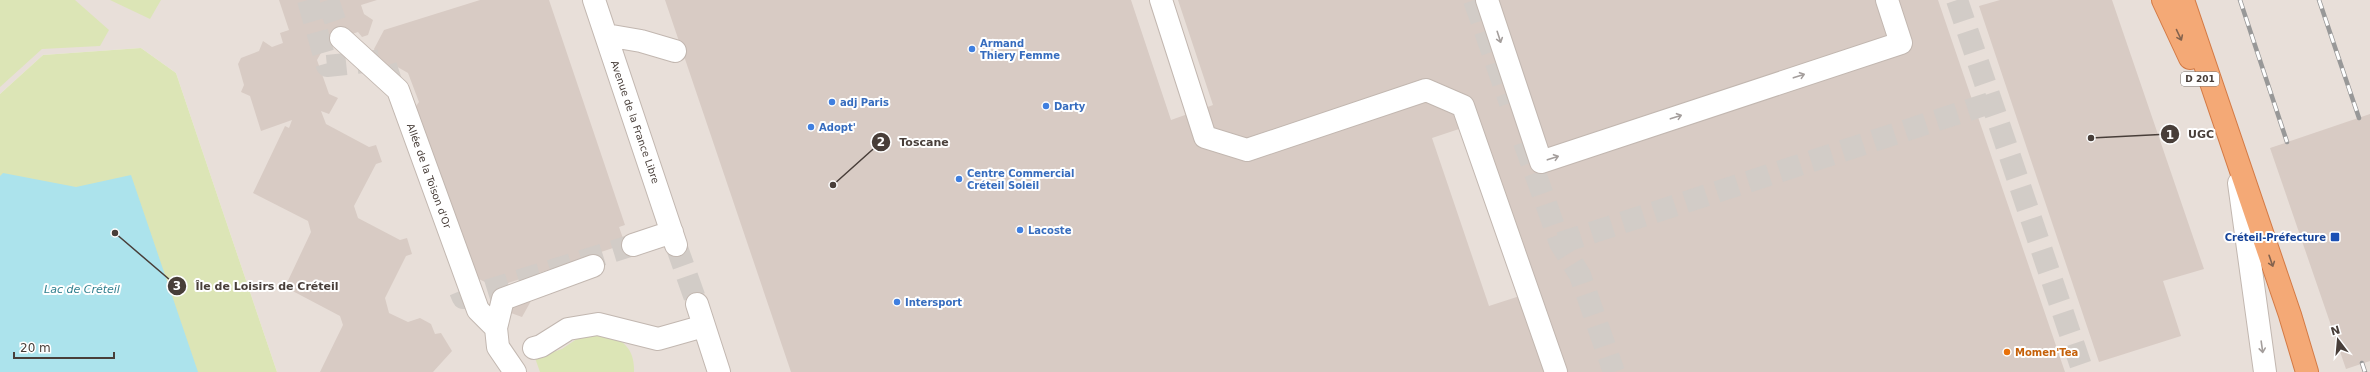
<svg xmlns="http://www.w3.org/2000/svg" width="2370" height="372" font-family="'DejaVu Sans',sans-serif">
  <rect width="100%" height="100%" fill="#f4efea"/>
  <path fill="#e8dfd9" d="M0,0h2370v372h-2093l-101,-299 -35,-25 -98,7 -43,39z"/>
  <path fill="#dce5b6" d="M0,0h75l34,30 -9,16 -58,3 -42,38z
    M110,0h51l-11,19z
    M141,48l35,25 101,299h-277v-278l43,-39z
    M603,333c20,6 32,16 31,39h-94l-5,-14 27,-9 19,-13z"/>
  <path fill="#ace3ec" d="M3,173l73,14 55,-12 67,197h-198v-196z"/>
  <path fill="#d8cbc4" fill-rule="evenodd" d="M279,0h98l-16,5 3,9 9,6 -5,15 -6,2 -4,-5 -46,15 9,6 -4,7 12,34 9,4 -9,16 -8,-3 5,13 43,23 7,-2 6,17 -6,2 -22,42 4,12 42,22 7,-2 5,16 -6,2 -21,42 4,15 19,9 12,-4 11,6 4,10 6,-1 11,18 -19,21h-113l23,-47 -3,-9 -55,-29 26,-55 -3,-11 -55,-28 32,-67 4,2 3,-8 -31,11 -11,-35 -9,-4 3,-7 -6,-21 3,-6 18,-7 4,-10 9,6 11,-4 -3,-10 9,-3z
    M480,0h69l76,225 -6,2 6,17 -57,19 -2,4 -13,5 -2,-3 -55,18 -24,-11 -58,-167 5,-7 -11,-29 -14,-8 -12,4 -8,-20 10,-19z
    M665,0h466l40,120 42,-15 -35,-105h760l127,372h-1274zM1468,126l61,167 -40,13 -57,-168z
    M2000,0h112l92,269 -41,12 18,55 -82,26 -120,-356z
    M2370,114v247l-24,8 -76,-221z
    M531,301l-9,16 -11,-4v-8z"/>
  <g fill="none" stroke-linecap="round" stroke-linejoin="round">
    <path stroke="#d2ccc7" stroke-width="22" stroke-dasharray="22 11" stroke-linecap="butt" d="M308,0l19,66 57,-6 11,33
      M328,0l13,38
      M1474,0l36,103
      M1957,0l126,372
      M1524,142l36,101 20,32 34,97
      M1560,243l433,-141
      M676,245l21,59
      M460,291l3,7 170,-53"/>
    <g stroke="#c2b7b0" stroke-width="24">
      <path id="minor" d="M594,0l82,245
        M1161,0l44,137 42,13 179,-60 37,16 93,266
        M1487,0l54,162 360,-119 -14,-43
        M606,35l35,6 34,10
        M341,38l57,52 80,220 18,18 2,19 17,25
        M2239,183l26,189
        M633,245l39,-13
        M697,304l22,68
        M496,328l7,-29 90,-33
        M534,348l7,-2 27,-17 30,-5 60,15 46,-13"/>
    </g>
    <g stroke="#d37a45" stroke-width="24">
      <path id="highway" d="M2163,0l27,58
        M2183,0l107,315 17,57"/>
    </g>
    <use href="#minor" stroke="#fff" stroke-width="22"/>
    <use href="#highway" stroke="#f4a976" stroke-width="22"/>
    <g stroke="#989898" stroke-width="4.5">
      <path id="rail" d="M2240,0l47,142
        M2319,0l40,118
        M2362,363l3,9"/>
    </g>
    <use href="#rail" stroke="#fff" stroke-width="3" stroke-dasharray="9" stroke-linecap="butt"/>
  </g>
  <defs><path id="oneway-shaft" d="M-6 0H5M1.5-3L5.5 0L1.5 3" fill="none" stroke-width="1.6" stroke-linecap="round" stroke-linejoin="round"/></defs>
  <g stroke="#84634e">
    <use href="#oneway-shaft" transform="translate(2179 35) rotate(65)"/>
    <use href="#oneway-shaft" transform="translate(2271 261) rotate(71)"/>
  </g>
  <g stroke="#a49e9c">
    <use href="#oneway-shaft" transform="translate(1499 37) rotate(72)"/>
    <use href="#oneway-shaft" transform="translate(1799 76) rotate(-18)"/>
    <use href="#oneway-shaft" transform="translate(1676 117) rotate(-18)"/>
    <use href="#oneway-shaft" transform="translate(1553 158) rotate(-18)"/>
    <use href="#oneway-shaft" transform="translate(2262 347) rotate(82)"/>
  </g>
  <g fill="#3f7fe0" stroke="#fff" stroke-width="1.5">
    <circle cx="972" cy="49" r="4"/>
    <circle cx="832" cy="102" r="4"/>
    <circle cx="1046" cy="106" r="4"/>
    <circle cx="811" cy="127" r="4"/>
    <circle cx="959" cy="179" r="4"/>
    <circle cx="1020" cy="230" r="4"/>
    <circle cx="897" cy="302" r="4"/>
  </g>
  <rect fill="#1a4fb4" stroke="#fff" stroke-width="1.5" x="2330" y="232" width="10" height="10" rx="2"/>
  <circle fill="#e8710a" stroke="#fff" stroke-width="1.5" cx="2007" cy="352" r="4"/>
  <g text-anchor="middle" dominant-baseline="central" stroke-width="4" stroke-linejoin="round" paint-order="stroke">
    <rect fill="#fff" stroke="#7f7874" stroke-width="1" x="2181" y="72" width="38" height="14" rx="3"/>
    <g font-size="9" font-weight="bold" fill="#483e39">
      <text x="2200" y="79">D 201</text>
    </g>
    <g font-size="10" font-weight="bold" fill="#366cbe" stroke="#fff" text-anchor="start">
      <text x="980" y="43">Armand<tspan x="980" dy="12">Thiery Femme</tspan></text>
      <text x="840" y="102">adj Paris</text>
      <text x="1054" y="106">Darty</text>
      <text x="819" y="127">Adopt'</text>
      <text x="967" y="173">Centre Commercial<tspan x="967" dy="12">Créteil Soleil</tspan></text>
      <text x="1028" y="230">Lacoste</text>
      <text x="905" y="302">Intersport</text>
    </g>
    <g font-size="10" fill="#483e39" stroke="#fff">
      <text transform="translate(635 122) rotate(71)">Avenue de la France Libre</text>
      <text transform="translate(429 176) rotate(70)">Allée de la Toison d'Or</text>
    </g>
    <g font-size="10" font-weight="bold" fill="#164399" stroke="#fff" text-anchor="end">
      <text x="2326" y="237">Créteil-Préfecture</text>
    </g>
    <g font-size="10" font-weight="bold" fill="#c56008" stroke="#fff" text-anchor="start">
      <text x="2015" y="352">Momen'Tea</text>
    </g>
    <g font-size="11" font-style="italic" fill="#307f8e" stroke="#fff">
      <text x="82" y="289">Lac de Créteil</text>
    </g>
  </g>
  <path fill="none" stroke="#483e39" stroke-width="1.5" d="M2091 138L2170 134M833 185L881 142M115 233L177 286"/>
  <g fill="#483e39" stroke="#fff" stroke-width="1.5">
    <circle cx="2091" cy="138" r="4"/>
    <circle cx="833" cy="185" r="4"/>
    <circle cx="115" cy="233" r="4"/>
    <circle cx="2170" cy="134" r="10"/>
    <circle cx="881" cy="142" r="10"/>
    <circle cx="177" cy="286" r="10"/>
  </g>
  <g font-size="12" text-anchor="middle" font-weight="bold" fill="#fff">
    <text x="2170" y="139">1</text>
    <text x="881" y="146">2</text>
    <text x="177" y="290">3</text>
  </g>
  <g font-size="11" text-anchor="middle" font-weight="bold" fill="#483e39" stroke="#fff" stroke-width="4" stroke-linejoin="round" paint-order="stroke">
    <text x="2201" y="138">UGC</text>
    <text x="924" y="146">Toscane</text>
    <text x="267" y="290">Île de Loisirs de Créteil</text>
  </g>
  <g transform="translate(2338 340) rotate(344)" stroke="#ffffff" stroke-width="3" paint-order="stroke">
  <path d="M0-3L7 15L0 10L-7 15Z" fill="#483e39"/>
  <text y="-6" font-size="11" font-weight="bold" text-anchor="middle" fill="#483e39">N</text>
  </g>
  <path d="M14 352v6h100v-6" fill="none" stroke="#483e39" stroke-width="2"/>
  <text x="20" y="352" font-size="12" fill="#483e39" stroke="#ffffff" stroke-width="3" paint-order="stroke">20 m</text>
</svg>
